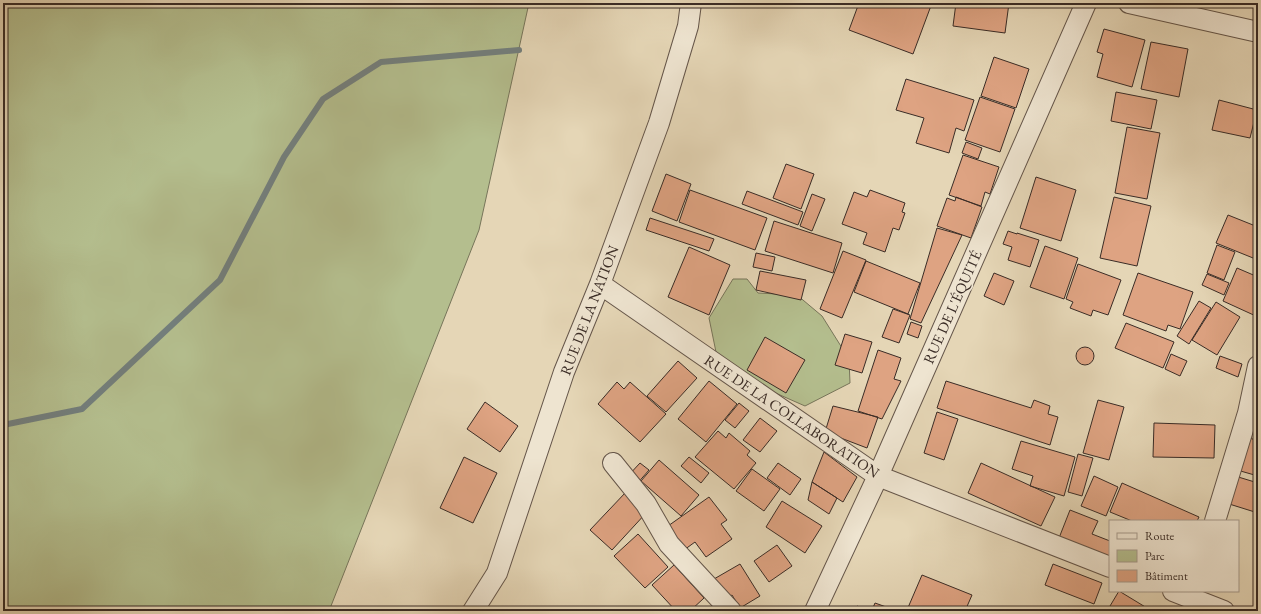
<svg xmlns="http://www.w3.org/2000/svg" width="1261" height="614" font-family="'EB Garamond',serif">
  <rect width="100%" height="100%" fill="#e5d6b6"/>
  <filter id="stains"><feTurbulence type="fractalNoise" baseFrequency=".005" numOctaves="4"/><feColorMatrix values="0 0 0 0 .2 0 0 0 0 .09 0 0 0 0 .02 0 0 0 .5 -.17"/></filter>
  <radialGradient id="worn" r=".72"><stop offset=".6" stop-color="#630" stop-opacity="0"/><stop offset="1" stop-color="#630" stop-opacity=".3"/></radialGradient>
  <path fill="#b4be8e" stroke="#77755a" d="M3,3h526l-50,227 -150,381h-326z
    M733,279h14l11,14 39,2 25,21 27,43 1,24 -45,23 -50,-22 -39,-32 -7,-34z"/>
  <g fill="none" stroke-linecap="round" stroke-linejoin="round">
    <path stroke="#737f7d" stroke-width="6" d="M3,425l79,-16 138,-129 64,-123 39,-58 58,-37 138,-12"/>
  </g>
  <path fill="#dea382" stroke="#3a2c26" d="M859,3h73l-19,51 -64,-24z
    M956,3h53l-4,30 -52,-7z
    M1104,29l41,11 -13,47 -35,-10 6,-23 -6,-2z
    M1151,42l37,7 -9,48 -38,-8z
    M994,57l35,12 -13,39 -35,-12z
    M906,79l68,21 -10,31 -8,-3 -7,25 -33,-10 8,-25 -28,-8z
    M1116,92l41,8 -6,29 -40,-8z
    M980,97l35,12 -15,43 -35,-12z
    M1219,100l38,10 -7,28 -38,-8z
    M1127,127l33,6 -13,66 -32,-6z
    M966,142l16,6 -4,11 -16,-6z
    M963,155l36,12 -9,27 -5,-2 -4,14 -32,-11z
    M786,164l28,10 -13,35 -28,-11z
    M666,174l25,10 -14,37 -25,-10z
    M1036,177l40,13 -15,51 -41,-13z
    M690,190l77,28 -12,32 -76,-28z
    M870,190l35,13 -3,9 3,1 -6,17 -6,-2 -8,24 -22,-8 4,-11 -25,-9 12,-32 13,5z
    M747,191l56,21 -5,13 -56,-21z
    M812,194l13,5 -13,32 -12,-5z
    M956,197l26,10 -11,31 -34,-12 10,-28 8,3z
    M1114,197l37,9 -14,60 -37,-8z
    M1228,215l30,12v33l-42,-17z
    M650,218l64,21 -5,12 -63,-21z
    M774,221l68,22 -9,30 -68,-22z
    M937,228l25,7 -41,88 -11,-4z
    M1008,231l9,3v-1l22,7 -9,27 -22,-7 4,-13 -9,-3z
    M1217,245l18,7 -11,28 -17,-7z
    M1045,246l33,12 -14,41 -34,-12z
    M689,247l41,18 -21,50 -41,-18z
    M843,251l23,9 -24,58 -22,-9z
    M756,253l19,4 -3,14 -19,-4z
    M866,261l54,22 -12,31 -54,-22z
    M1078,264l43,16 -13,35 -15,-5 -2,6 -21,-8 3,-6 -7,-3z
    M1237,268l21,9v40l-35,-16z
    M760,271l46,9 -5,20 -45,-10z
    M994,273l20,8 -10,24 -20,-9z
    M1138,273l55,19 -13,37 -12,-4 -2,6 -43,-16z
    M1207,274l22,9 -5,12 -22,-10z
    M1199,301l12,7 -22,36 -12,-8z
    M1216,302l24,15 -23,38 -25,-15z
    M893,309l17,6 -11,28 -17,-6z
    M911,322l11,4 -4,12 -11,-4z
    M1126,323l48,19 -11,26 -48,-20z
    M845,334l27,8 -10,31 -27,-8z
    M765,337l40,23 -19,33 -39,-23z
    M1076 356a9 9 0 1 1 18 0a9 9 0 1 1-18 0Z
    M878,350l23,8 -7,21 7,2 -19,38 -24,-8z
    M1171,354l16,7 -7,15 -15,-7z
    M1220,356l22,8 -4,13 -22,-9z
    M678,361l19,17 -31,34 -19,-16z
    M709,381l28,23 -31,38 -28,-23z
    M946,381l85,27 3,-8 16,6 -2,8 10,3 -8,28 -113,-37z
    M617,382l7,7 6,-7 36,32 -26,28 -42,-38z
    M1098,400l26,7 -15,53 -26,-7z
    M485,402l33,24 -18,26 -33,-23z
    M739,403l10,8 -14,17 -10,-8z
    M833,406l45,11 -11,31 -42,-16z
    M937,412l21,7 -14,41 -20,-7z
    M760,418l17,13 -17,21 -17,-12z
    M1154,423l61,2 -1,33 -61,-1z
    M718,431l8,7 3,-5 21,18 -3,4 9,8 -22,26 -39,-32z
    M1247,437l11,4 -2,8 2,1v26l-21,-6z
    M1021,441l54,16 -11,39 -34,-10 3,-10 -21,-7z
    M824,452l33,25 -14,25 -31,-20z
    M1078,454l15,4 -11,38 -14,-4z
    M464,457l33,16 -24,50 -33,-15z
    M689,457l20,16 -8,10 -20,-17z
    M659,460l40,35 -18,21 -40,-35z
    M640,463l9,7 -13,15 -9,-8z
    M778,463l23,16 -11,16 -23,-17z
    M981,463l74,34 -14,29 -73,-33z
    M752,469l28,20 -16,22 -28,-20z
    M1094,476l24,11 -12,29 -25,-10z
    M1235,476l23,7v30l-32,-10z
    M812,482l25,16 -8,16 -21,-14z
    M1122,483l77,34 -2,4h-65l-22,-9z
    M626,492l21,20 -35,38 -22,-20z
    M709,497l18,23 -6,4 11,15 -26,18 -11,-15 -11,8 -16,-24z
    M782,501l40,25 -17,27 -39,-26z
    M1070,510l28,11 -6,13 18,7v17l-51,-20z
    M638,534l30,33 -23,21 -31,-32z
    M777,545l15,21 -23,16 -15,-21z
    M740,564l20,32 -20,12 -8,-13 -6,4 -12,-20z
    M1053,564l49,19 -8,21 -49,-19z
    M674,565l30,33 -14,13h-14l-24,-26z
    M922,575l50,20 -7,16 -58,-1z
    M1119,591l28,17 -1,3h-39z
    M875,603l14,5 -2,3 -15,-1z
    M857,606l11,5h-13z"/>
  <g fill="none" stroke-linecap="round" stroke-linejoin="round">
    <g stroke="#65564a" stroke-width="22">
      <path id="street" d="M1129,3l129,29
        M600,284l278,192 232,91
        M613,463l33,41 23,40 62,67
        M1215,521l33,-108 10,-47
        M1173,591l51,20
        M473,611l24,-38 67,-201 36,-88 59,-161 29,-97 3,-23
        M815,611l63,-135 208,-473"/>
    </g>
    <use href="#street" stroke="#eee4d0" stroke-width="20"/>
  </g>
  <g text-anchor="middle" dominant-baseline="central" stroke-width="3.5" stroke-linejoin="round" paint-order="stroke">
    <g font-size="15" fill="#3a2c26" stroke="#eee4d0">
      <text transform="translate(952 307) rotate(-66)">RUE DE L'ÉQUITÉ</text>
      <text transform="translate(589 310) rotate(-69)">RUE DE LA NATION</text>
      <text transform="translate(792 416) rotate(34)">RUE DE LA COLLABORATION</text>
    </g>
  </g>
  <rect width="1261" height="614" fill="none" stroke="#e5d6b6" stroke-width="16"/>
  <rect x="4" y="4" width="1253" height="606" fill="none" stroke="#3a2c26" stroke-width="2"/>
  <rect x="8" y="8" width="1245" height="598" fill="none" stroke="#3a2c26"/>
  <rect x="1109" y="520" width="130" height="72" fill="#eee4d0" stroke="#a69a8c"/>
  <rect x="1117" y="533" width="20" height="6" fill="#eee4d0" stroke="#a69a8c"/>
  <text x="1145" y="540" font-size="12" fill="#3a2c26">Route</text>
  <rect x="1117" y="550" width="20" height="12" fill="#b4be8e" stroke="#a69a8c"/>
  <text x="1145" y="560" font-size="12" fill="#3a2c26">Parc</text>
  <rect x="1117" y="570" width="20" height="12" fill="#dea382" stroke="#a69a8c"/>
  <text x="1145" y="580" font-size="12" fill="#3a2c26">Bâtiment</text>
  <rect width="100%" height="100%" filter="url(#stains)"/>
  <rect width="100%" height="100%" fill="url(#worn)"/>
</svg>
